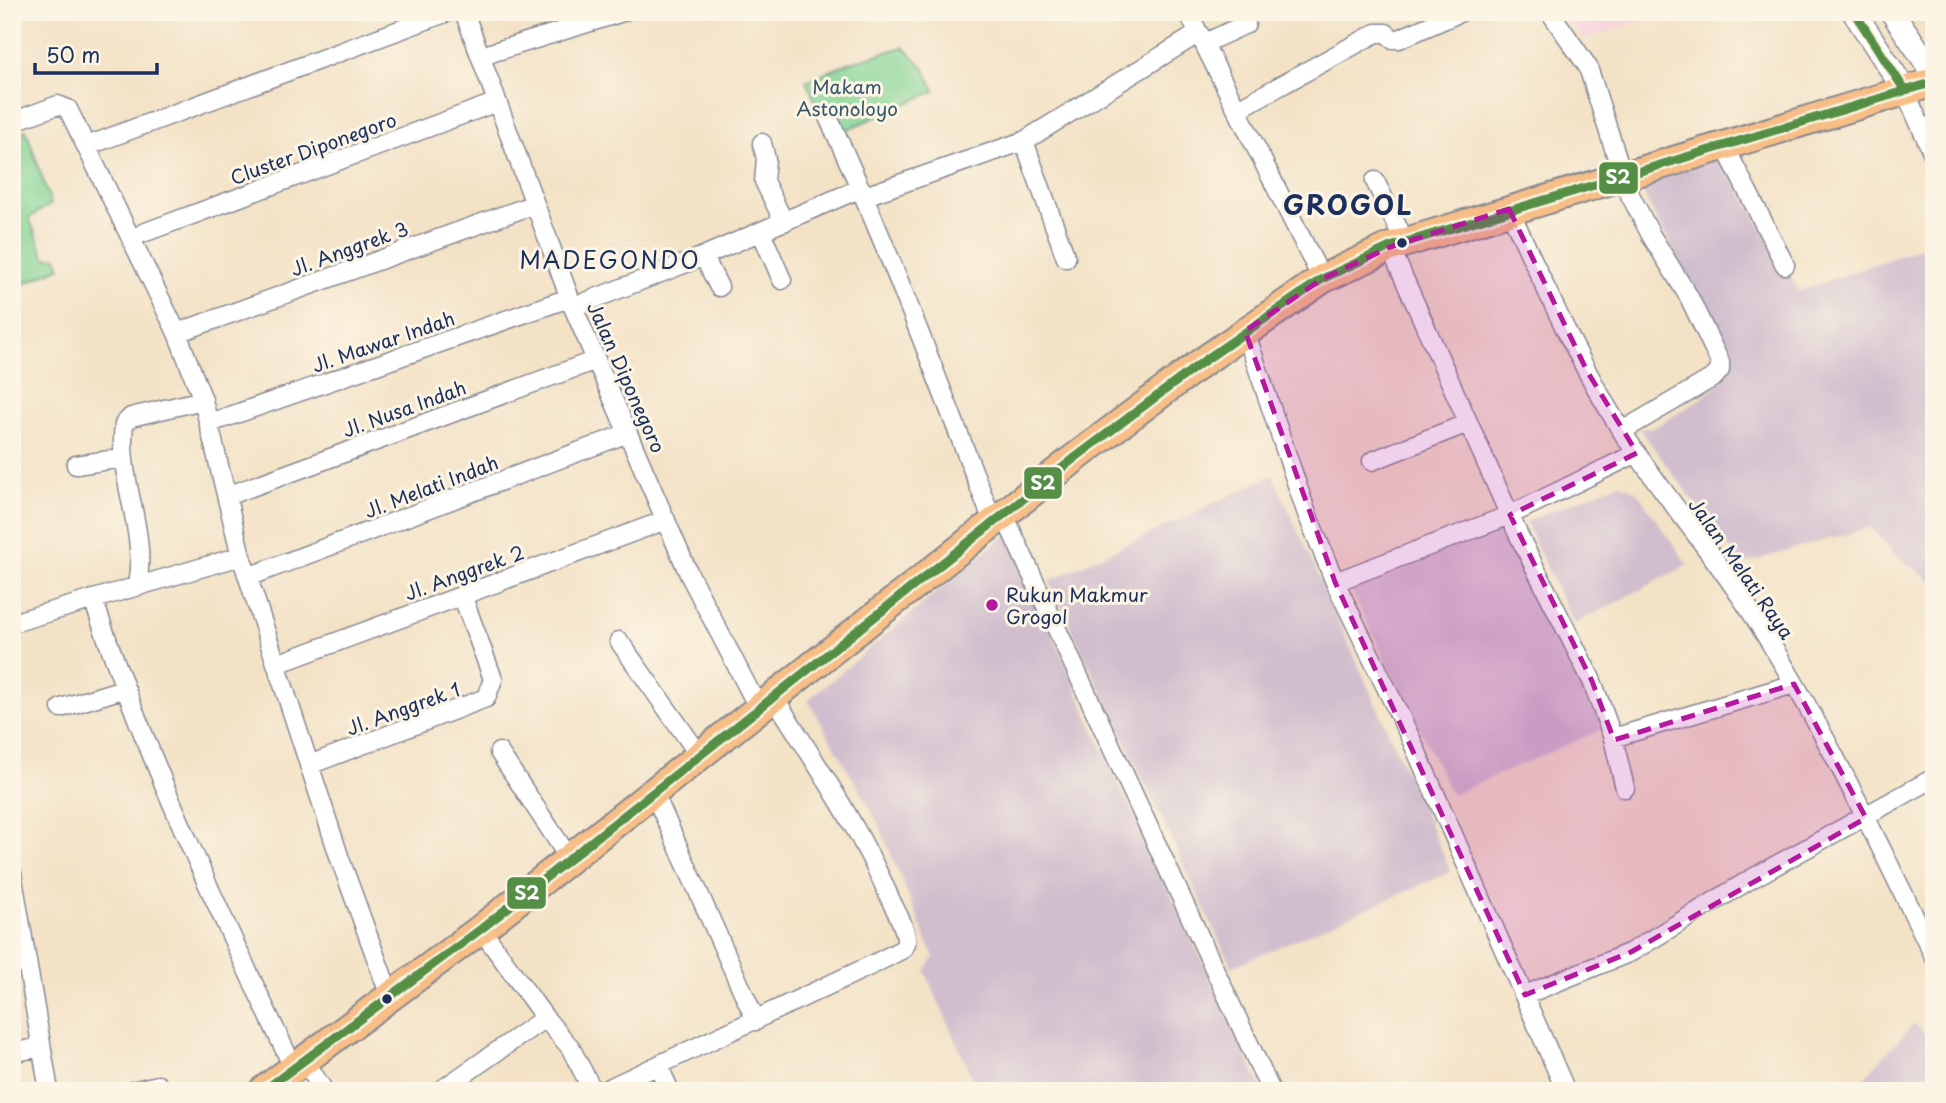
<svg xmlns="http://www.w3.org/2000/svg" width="1946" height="1103" font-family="'Playpen Sans',sans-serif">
  <rect width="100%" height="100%" fill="#fcf5e5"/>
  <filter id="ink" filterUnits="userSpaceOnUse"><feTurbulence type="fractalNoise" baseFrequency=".0143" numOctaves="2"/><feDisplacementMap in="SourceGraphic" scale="14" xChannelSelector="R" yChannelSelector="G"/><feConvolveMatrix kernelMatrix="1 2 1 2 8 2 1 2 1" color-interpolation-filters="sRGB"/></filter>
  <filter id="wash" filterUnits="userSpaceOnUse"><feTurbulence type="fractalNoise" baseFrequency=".00686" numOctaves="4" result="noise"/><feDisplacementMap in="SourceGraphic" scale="28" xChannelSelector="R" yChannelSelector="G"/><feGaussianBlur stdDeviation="1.57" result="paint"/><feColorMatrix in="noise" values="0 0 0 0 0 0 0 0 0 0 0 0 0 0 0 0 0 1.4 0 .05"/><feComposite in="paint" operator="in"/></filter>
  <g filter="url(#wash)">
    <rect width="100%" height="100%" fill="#f3e2c6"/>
    <path fill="#f4cfdd" d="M1562,12h111l-90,27z"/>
    <path fill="#d0bdcd" d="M1721,157l78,134 135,-48v340l-40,-29 -23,-27 -129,37 -103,-135 16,-2 44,-27 20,-16 12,-25 -92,-173z
      M1273,475l178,397 -219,95 -183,-386z
      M1620,483l17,9 51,73 -114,59 -49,-102z
      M1499,528l34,49 54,107 18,44 -153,67 -102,-207z
      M1009,532l86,201 168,358h-285l-53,-120 9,-13 -57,-138 -69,-120z
      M1913,1024l15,12 6,-3v58h-75l-4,-3z"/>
    <path fill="#83d494" stroke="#4f8279" stroke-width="2" d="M904,47l20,21 11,23 -103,45 -26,-55 45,-19z
      M26,130l25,74 -22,14 16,40 12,-1 4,10 -49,22v-154z"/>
  </g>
  <g filter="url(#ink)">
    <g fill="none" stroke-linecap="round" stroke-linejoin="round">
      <g stroke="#878892" stroke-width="21">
        <path id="minor" d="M464,12l109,295 116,267 70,135
          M1188,12l134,267
          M1550,12l38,55 39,122 25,48 37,60 31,65v8l-6,7 -92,54
          M1205,43l41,-19
          M481,56l142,-44
          M1904,89l30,67
          M1238,109l138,-76h10l7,6h6l62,-27
          M827,115c63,133 112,271 167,409
          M12,122l46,-17 10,4 109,224 26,67 38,156 99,303 50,137
          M1024,141l42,117
          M762,143l4,16 -2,22 20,41
          M1724,145l61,120
          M87,146l361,-134
          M1375,181l30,61
          M865,196l159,-55 175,-108
          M1509,209c35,75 68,151 112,221 42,66 94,124 135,190 68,106 122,223 178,336
          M761,232l21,48
          M143,233l354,-131
          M1390,247l128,287 74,147 21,57 12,50
          M704,257l15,30
          M573,307l126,-49 162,-70
          M1245,331l62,183 28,68 76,157 155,352
          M177,333l358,-129
          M210,423l359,-125
          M1372,461l96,-38
          M76,465l47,-7
          M227,496l369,-136
          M1004,515l267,576
          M248,577l380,-144
          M1335,582l175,-67 127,-62
          M137,586c11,-58 -20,-104 -13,-162l7,-7 72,-17
          M93,599c55,162 127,315 200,468
          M12,623l229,-67
          M619,641l81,115
          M277,664l389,-144
          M61,708l62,-19
          M1613,738l181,-54
          M499,752l70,106
          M309,765l177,-67 7,-19 -31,-84
          M654,793l102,228
          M12,873l37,218
          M1525,995l106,-43 120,-73 183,-101
          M545,1018l25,29 23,44
          M12,1053l28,-6
          M304,1060l20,31
          M658,1065l12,26
          M132,1091l26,-6
          M440,1091l105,-73 -64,-89
          M603,1091l273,-128 27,-14 3,-6c1,-13 -8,-28 -14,-40 -31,-73 -75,-138 -118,-206"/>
      </g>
      <g stroke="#878892" stroke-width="26">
        <path id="tertiary" d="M1854,12l50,77
          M1892,12l42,62"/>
      </g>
      <g stroke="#878892" stroke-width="32">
        <path id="primary" d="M263,1091l218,-162 595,-472 125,-94 121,-84 68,-32 544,-165"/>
      </g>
      <use href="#minor" stroke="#fff" stroke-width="18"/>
      <use href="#tertiary" stroke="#fff" stroke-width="23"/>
      <use href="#primary" stroke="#f7be87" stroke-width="28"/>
      <g stroke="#fcf5e5" stroke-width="14">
        <path id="bus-1" d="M1854,12l50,77
          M263,1091l218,-162 595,-472 125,-94 121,-84 68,-32 544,-165"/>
      </g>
      <use href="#bus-1" stroke="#548f45" stroke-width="9"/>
    </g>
  </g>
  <path fill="#b5179e" fill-opacity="0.2" stroke="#b5179e" stroke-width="5" stroke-dasharray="14 9" stroke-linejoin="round" d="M1509,209l78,162 50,82 -127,62 82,166 22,59 180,-56 72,134 -235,134 -106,43 -190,-413 -90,-251 77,-52 68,-32z"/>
  <g fill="#1b2f5e" stroke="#fcf5e5" stroke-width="2.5">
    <circle cx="1402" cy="243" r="6"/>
    <circle cx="387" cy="999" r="6"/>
  </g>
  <circle fill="#b5179e" stroke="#fcf5e5" stroke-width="2.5" cx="992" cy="605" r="7"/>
  <g text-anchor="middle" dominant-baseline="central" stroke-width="6" stroke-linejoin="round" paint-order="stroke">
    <g font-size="19" fill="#35586c" stroke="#fcf5e5">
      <text x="847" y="86">Makam<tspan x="847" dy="22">Astonoloyo</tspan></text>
    </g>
    <g font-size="19" fill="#1b2f5e" stroke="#fcf5e5">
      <text transform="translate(313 148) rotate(-20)">Cluster Diponegoro</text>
      <text transform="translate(349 248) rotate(-20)">Jl. Anggrek 3</text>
      <text transform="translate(383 341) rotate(-19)">Jl. Mawar Indah</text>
      <text transform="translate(627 377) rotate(66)">Jalan Diponegoro</text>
      <text transform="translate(404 408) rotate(-20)">Jl. Nusa Indah</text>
      <text transform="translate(431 486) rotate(-21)">Jl. Melati Indah</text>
      <text transform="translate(1742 568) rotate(55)">Jalan Melati Raya</text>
      <text transform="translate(464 572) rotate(-20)">Jl. Anggrek 2</text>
      <text transform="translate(403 708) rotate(-20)">Jl. Anggrek 1</text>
    </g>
    <g font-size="19" fill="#1b2f5e" stroke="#fcf5e5" text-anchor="start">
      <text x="1006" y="594">Rukun Makmur<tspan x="1006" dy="22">Grogol</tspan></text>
    </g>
    <g font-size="23" letter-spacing="2" fill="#1b2f5e" stroke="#fcf5e5">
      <text x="610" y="259">MADEGONDO</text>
    </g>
    <g font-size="26" font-weight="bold" letter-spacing="2" fill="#1b2f5e" stroke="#fcf5e5">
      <text x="1348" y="204">GROGOL</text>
    </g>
  </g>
  <g stroke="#fcf5e5" stroke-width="2.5">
    <rect x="1598" y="161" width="41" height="34" rx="7" fill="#548f45"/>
    <rect x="1023" y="466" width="40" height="34" rx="7" fill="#548f45"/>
    <rect x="506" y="876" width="41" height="34" rx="7" fill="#548f45"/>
  </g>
  <g font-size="19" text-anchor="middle" font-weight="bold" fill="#fff">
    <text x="1618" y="184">S2</text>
    <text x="1043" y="490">S2</text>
    <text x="527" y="900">S2</text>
  </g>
  <rect width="1946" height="1103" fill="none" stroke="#fcf5e5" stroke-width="42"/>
  <path d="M35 63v10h122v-10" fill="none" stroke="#1b2f5e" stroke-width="3.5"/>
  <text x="46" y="63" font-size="21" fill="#1b2f5e" stroke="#fcf5e5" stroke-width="5" paint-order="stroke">50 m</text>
</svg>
